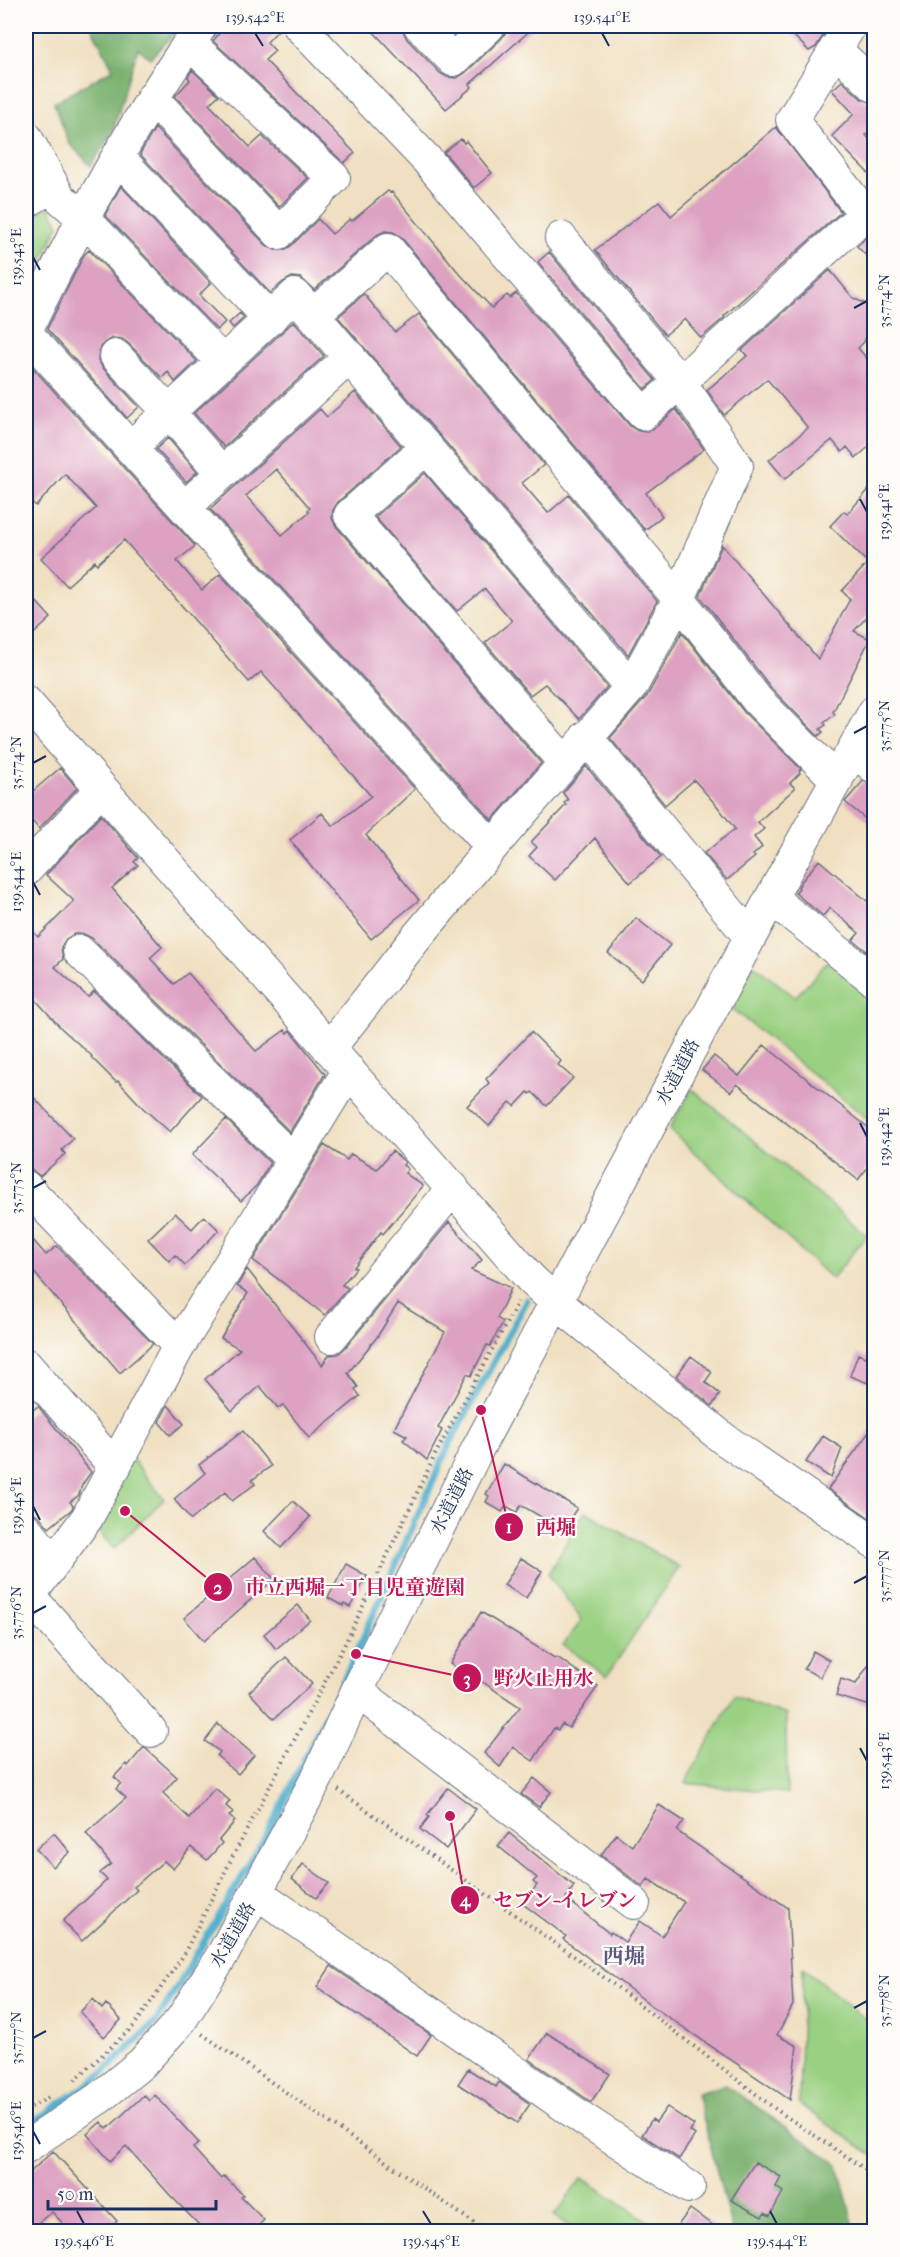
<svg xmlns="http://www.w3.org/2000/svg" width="900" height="2257" font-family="'IM FELL French Canon','Noto Serif JP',serif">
  <rect width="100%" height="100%" fill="#fdfcf7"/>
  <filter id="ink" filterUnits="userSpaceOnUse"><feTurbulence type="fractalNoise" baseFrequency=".0167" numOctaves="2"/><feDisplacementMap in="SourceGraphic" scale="12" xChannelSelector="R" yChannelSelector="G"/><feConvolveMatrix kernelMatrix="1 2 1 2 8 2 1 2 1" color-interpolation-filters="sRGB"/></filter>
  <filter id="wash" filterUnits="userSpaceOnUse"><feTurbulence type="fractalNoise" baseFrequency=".008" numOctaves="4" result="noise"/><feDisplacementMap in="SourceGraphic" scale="24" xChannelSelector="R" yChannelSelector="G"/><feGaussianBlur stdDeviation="1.35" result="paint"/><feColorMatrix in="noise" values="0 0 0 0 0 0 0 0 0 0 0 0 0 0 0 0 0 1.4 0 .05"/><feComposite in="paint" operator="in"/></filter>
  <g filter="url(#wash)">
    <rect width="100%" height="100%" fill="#f0e0c1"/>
    <path fill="#9ad081" stroke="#5a8070" stroke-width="1.5" d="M49,206l10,19 -33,68v-73z
      M834,955l40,36v133l-143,-116 23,-43 41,32z
      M692,1089l175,146 -35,44 -163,-150z
      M128,1454l36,45 -50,50 -24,-27z
      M585,1511l94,56 -72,109 -44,-31 19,-25 -34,-46z
      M734,1696l52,19 1,78 -102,-10z
      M803,1967l71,59v130l-75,-52z
      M582,2178l81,53h-87l-22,-15z"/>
    <path fill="#7bb26f" stroke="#4b7066" stroke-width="1.5" d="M91,26h91l-32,32 -12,-10 -25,83 -22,35 -22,-23 -15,-40 59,-34z
      M726,2085l112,80 17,66h-123l-35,-138z"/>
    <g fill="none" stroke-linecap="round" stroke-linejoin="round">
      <path stroke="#51b0cf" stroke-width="7" d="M26,2127l69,-47 62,-59 112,-189 87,-178 94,-211 77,-143"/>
    </g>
    <g id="blocks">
      <path fill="#dda1c2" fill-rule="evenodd" d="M225,26h57l-15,16 8,9 -10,9 90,93 -11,10 -131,-122z
        M368,26h35v5l4,8 33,34 7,4 10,1 8,-5 36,-34 5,-7v-6h29l-65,58 2,3 -26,22z
        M445,26h18l-9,9z
        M784,26h45l-13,21 -7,4z
        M192,70l27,25 -10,9 41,43 12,-11 46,42 -29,29 -104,-111 15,-16 -2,-3z
        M842,81l20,18 12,4v24l-8,8 8,9v35l-42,-43 22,-22 -22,-24z
        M776,127l65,85 -117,104 1,1 -24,21 -16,-19 -20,16 -70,-85 64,-49 12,15z
        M155,128l111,117 9,5h9l7,-4 27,-27 14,15 18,-15 2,2 36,-30 3,2 1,-1 67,81 33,35 15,-13 3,3 6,-5 114,133 8,5 9,1 8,-4 21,-19 28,40 -58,44 16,23 -17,14 -244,-293 -8,-5 -8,-1 -8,4 -63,55 -13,-12 -9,-1 -9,5 -13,11 -130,-139z
        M461,139l3,4 2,-2 26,32 -18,15 -30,-36z
        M121,186l90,97 -12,12 26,27 -8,8 -112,-115z
        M870,234l4,5v25l-17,-18z
        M89,250l108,111 -22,21 -7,-10 -6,6 -33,-34 -7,-5 -10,-1 -8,5 -5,8 -1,9 5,8 36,39 -12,11 -80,-89 37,-74z
        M549,252l106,128 -10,9 -107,-127z
        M830,270l23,28 21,10v7l-10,27 -6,6 16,19v75l-18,16 -9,-11 -5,5 -10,-12 -47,39 -16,-19 39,-32 -41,-49 -43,36 -17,-25 40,-34 -5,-6z
        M364,294l31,38 24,-18 125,151 -22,18 26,30 21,-18 88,106 -29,54 -290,-338z
        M240,313l4,5 -11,10 -4,-5z
        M294,321l30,35 -100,91 -30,-34z
        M29,368h4l162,178 -18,15 25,29 18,-16 195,215 -49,46 53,65 -48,39 -81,-99 32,-27 11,13 38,-30 -110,-124 -12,10 -125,-142 -27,24 -2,-3 -28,25 -26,-28 55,-50 -31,-34 -29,32 -10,-9v-122z
        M355,392l46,54 -63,56 -5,8 -1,8 4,8 205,237 -49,57 -282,-311 110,-100 7,8zM276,469l34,39 -2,2 1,2 -27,23 -36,-39z
        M168,438l29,34 -11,10 -30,-33z
        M425,473l182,214 -28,32 -34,-35 -15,11 -45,-52 27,-22 -27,-32 -28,22 -82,-94z
        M874,484v68l-8,9 -36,-35 14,-15 3,3z
        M722,545l96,114 32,-60 -8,-8 32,-35v53l-20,22 16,8 -37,73 2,2 -11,9 2,2 -6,4 3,3 -5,4 -46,-47 -72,-93z
        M26,590l25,28 -25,23z
        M682,632l62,80 57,57 -2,2 1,2 -10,10 5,5 -37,34 6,7 -10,8 8,10 -9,8 2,2 -28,23 -23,-27 31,-24 -17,-22 -24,-27 -29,25 -55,-67 37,-42z
        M586,766l75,91 -31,26 -35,-45 -40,42 -26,-24 8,-9 -6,-5 35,-37 -2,-2 4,-3 -5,-7z
        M60,768l17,20 -38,41 -13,-15v-17z
        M863,781l11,3v42l-29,-24z
        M101,815l37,43 -4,4 4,3 -26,23 50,59 -12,11 24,26 14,-11 66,76 2,2 29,-21 2,3 3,-3 35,44 -35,58 -198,-194 -8,-4h-10l-8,5 -5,8 2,12 -8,8 33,30 6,-6 108,105 -32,36 -27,-24 -25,-27 -2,1 -25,-25 1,-1 -31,-28 -35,-39v-31l5,-5 -5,-6v-22l12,12 36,-36 -28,-26z
        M819,860l55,47v50l-21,-17 6,-7 -29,-25 -7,8 -28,-23 4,-5 -1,-1 3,-5z
        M636,918l34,27 -28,35 -34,-27z
        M531,1032l30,29 -3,4 15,13 -26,28 -15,-14 -2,2 -2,-2 -13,14 -5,-4 -21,24 -22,-20 22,-23 -3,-4z
        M764,1045l110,87v27l-16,21 -121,-96 -6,8 -29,-22 12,-14 25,20z
        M26,1089l47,50 -11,11 3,4 -25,22 -8,-6h-6z
        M226,1119l44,44 -13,22 -16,16 -49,-46z
        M324,1145l23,15 4,-6 26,15 15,-18 13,11 -2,3 5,4 -3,4 18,13 -40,48 -2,-2 -27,35 2,1 -14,17 6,3 -23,27 -72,-55z
        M175,1213l17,16 12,-13 15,14 -34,35 -10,-10 -6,6 -21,-22z
        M449,1222l33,38 -11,10 40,18 -14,30 6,4 -13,24 -3,-1 -16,31 -4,-2 -29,54 4,2 -15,30 -24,-20 4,-4 -13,-7 51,-97 -47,-29 -21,34 -29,36 10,14 -3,2 5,7 -51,42 -26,-33 -5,3 -18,-22 -28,25 -27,-32 35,-30 -19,-11 27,-45 -11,-7 10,-17 75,96 7,-10 9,-1 7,-6z
        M26,1232l20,23 11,-9 96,98 -33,29 -94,-110z
        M858,1354l16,6 -6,23 -18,-7z
        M691,1356l21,16 -7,10 15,12 -8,12 -36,-30z
        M168,1405l16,19 -14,11 -11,-13z
        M38,1406l53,66 -9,13 -3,10 -9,7 3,4 -1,3 -23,19 -9,-11 -7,-5 -7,-1v-95z
        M874,1425v96l-46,-32z
        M243,1431l28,35 -19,14 3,4 -23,17 -7,-9 -34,28 -17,-21 31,-26 -6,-8z
        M823,1436l19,12 -11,30 -25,-16z
        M504,1464l73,44 -12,18 -4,-3 -3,4 -37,-22 -4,7 -11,-6 -4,6 -16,-10 3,-6 -3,-2z
        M293,1501l17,16 -29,31 -17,-17z
        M255,1557l19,22 -70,62 -20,-23z
        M521,1558l21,13 -16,27 -22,-13z
        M346,1564l21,12 -17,31 -6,-3 -1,2 -15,-8z
        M298,1605l12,15 -34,29 -12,-15z
        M481,1612l75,47 1,-2 41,29 -29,42 -7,-4 -4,6 -4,-2 -21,33 -20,-14 -13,20 -16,-14 36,-46 -42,-28 -1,2 -27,-17z
        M813,1651l16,9 -9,17 -16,-8z
        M286,1657l26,27 -38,35 -25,-27z
        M874,1657v50l-38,-11 5,-17 15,5z
        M218,1724l36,31 -16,19 -21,-18 3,-4 -15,-11z
        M144,1747l33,30 -14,16 26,25 26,-30 15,13 -4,5 7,6 -4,4 6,5 -16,19 3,3 -15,17 -16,-13 -18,22 -9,-8 -30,26 3,3 -55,51 -19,-20 44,-41 -7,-7 11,-9 -25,-31 40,-35 -10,-9 5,-6 -7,-6 12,-13 2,2z
        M534,1778l17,14 -12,15 -18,-13z
        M448,1788l28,21 -30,40 -26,-20 9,-12 -2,-2z
        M659,1805l25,16 -7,10 111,77 5,97 -16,30 20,11 -7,54 -135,-92 -92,-69 3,-3 -43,-32 14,-19 -4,-3 4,-4 -39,-32 11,-13 65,53 -8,12 44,36 1,-2 14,10 15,-21 22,15 22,-34 -36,-23 -5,8 -42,-32 15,-21 16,12z
        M54,1833l16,19 -17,15 -17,-18z
        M303,1864l26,19 -13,15 -24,-19z
        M331,1966l100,69 -14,21 -100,-69z
        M93,1999l9,10 4,-5 15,16 -17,17 -24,-25z
        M547,2033l63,41 -19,28 -62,-43z
        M468,2069l28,18 3,-5 31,22 -13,19 -59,-39z
        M144,2095l5,6 6,-6 44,48 -6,5 28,31 3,-3 19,19 -2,2 23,23 -12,12h-46l-37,-38 -43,-48 -16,15 -23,-27 14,-12 6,7z
        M667,2107l27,18 -4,6 5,4 -16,24 -37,-24 10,-16 4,3z
        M53,2151l64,70 -11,11h-35l-19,-20 -26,20v-56z
        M755,2162l26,15 -5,10 7,5 -13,24 -5,-3 -3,4 -31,-17z
        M690,2209l32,23h-49z"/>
    </g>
  </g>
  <g filter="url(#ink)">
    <use href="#blocks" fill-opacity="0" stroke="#666d81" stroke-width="1.5"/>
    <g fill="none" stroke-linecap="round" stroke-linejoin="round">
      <g stroke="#666d81" stroke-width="34">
        <path id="minor" d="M299,26l128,134 216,254 37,-32 185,-168 -73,-94 58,-94
          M420,26l33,34 36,-34
          M835,49l39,37
          M152,98l127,135 55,-55 -145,-135
          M26,137l34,61 23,20 140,144
          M118,157l152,162
          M26,202l27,-16
          M26,331c51,-106 107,-210 175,-305
          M26,333l466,514
          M116,356l53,56 53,61
          M427,447l-77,68 214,247
          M130,448l165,-153 18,20
          M185,507l165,-150
          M631,687l-318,-372 75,-66 291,350 79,102 79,79
          M26,702l505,577 25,23 168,137 150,103
          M586,737l164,200
          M854,749l20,18
          M26,870l75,-81
          M771,898l103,82
          M79,951l214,209
          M329,1049l87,-111 76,-91 139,-160 48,-88 58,-133 -57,-84 -119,-144
          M26,1187l153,159
          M331,1337l122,-149
          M26,1365l89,102
          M26,1529l27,33
          M29,1596l122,135
          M26,1600l61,-82 92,-172 170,-276
          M357,1691l277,212
          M257,1893l331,229 101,65
          M26,2147l73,-49 43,-35 39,-43 43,-68 94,-176 39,-85 121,-243 293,-550 103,-186"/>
      </g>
      <path stroke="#666d81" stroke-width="4" stroke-dasharray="1.5 4.5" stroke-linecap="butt" d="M338,1790l271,191 169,130 96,64
        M202,2034l285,198
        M75,2080l59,-54 49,-70 49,-98 114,-216 91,-191 81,-149
        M26,2110l25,-14"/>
      <use href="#minor" stroke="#fff" stroke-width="32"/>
    </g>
  </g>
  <path fill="none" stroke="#1b2f5e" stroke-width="2" d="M255,33l8,13M602,33l7,13M33,257l7,13M854,308l13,-7M860,499l7,13M854,733l13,-7M33,763l13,-7M33,882l7,13M860,1123l7,14M33,1188l13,-7M33,1506l7,14M854,1583l13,-7M33,1613l13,-7M860,1748l7,13M854,2008l13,-7M33,2038l13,-7M33,2131l7,13M77,2211l7,13M423,2211l8,13M770,2211l7,13"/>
  <g text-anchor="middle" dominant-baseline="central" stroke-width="4.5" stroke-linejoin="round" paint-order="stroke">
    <g font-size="18" fill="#1b2f5e" stroke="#fdfcf7">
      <text transform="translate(678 1072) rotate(-62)">水道道路</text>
      <text transform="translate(452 1501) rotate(-63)">水道道路</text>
      <text transform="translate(233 1935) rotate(-60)">水道道路</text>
    </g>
    <g font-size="21" font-weight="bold" fill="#5f5781" stroke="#fdfcf7">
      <text x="624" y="1956">西堀</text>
    </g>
  </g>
  <path fill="none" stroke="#c2185b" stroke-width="2" d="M481 1410L509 1527M125 1511L218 1587M356 1654L467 1678M450 1816L465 1900"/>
  <g fill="#c2185b" stroke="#fdfcf7" stroke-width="2">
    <circle cx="481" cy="1410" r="6"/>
    <circle cx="125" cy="1511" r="6"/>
    <circle cx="356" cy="1654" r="6"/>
    <circle cx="450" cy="1816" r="6"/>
    <circle cx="509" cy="1527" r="15"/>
    <circle cx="218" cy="1587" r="15"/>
    <circle cx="467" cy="1678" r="15"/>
    <circle cx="465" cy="1900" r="15"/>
  </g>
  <g font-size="18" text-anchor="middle" font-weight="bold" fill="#fff">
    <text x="509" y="1533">1</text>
    <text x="218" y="1594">2</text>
    <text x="467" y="1685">3</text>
    <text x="465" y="1906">4</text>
  </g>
  <g font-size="20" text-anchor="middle" font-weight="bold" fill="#c2185b" stroke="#fdfcf7" stroke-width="4.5" stroke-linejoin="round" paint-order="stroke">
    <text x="556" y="1534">西堀</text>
    <text x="355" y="1594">市立西堀一丁目児童遊園</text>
    <text x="544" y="1685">野火止用水</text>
    <text x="565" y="1907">セブン-イレブン</text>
  </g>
  <rect width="900" height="2257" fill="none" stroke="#fdfcf7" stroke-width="66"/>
  <path d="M48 2200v9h168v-9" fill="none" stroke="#1b2f5e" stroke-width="3"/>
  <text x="57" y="2200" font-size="18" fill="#1b2f5e" stroke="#fdfcf7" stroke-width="4.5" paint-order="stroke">50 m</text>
  <rect x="33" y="33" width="834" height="2191" fill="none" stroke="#1b2f5e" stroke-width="2"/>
  <g font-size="15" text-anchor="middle" fill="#1b2f5e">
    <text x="255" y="22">139.542°E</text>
    <text x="602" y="22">139.541°E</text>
    <text transform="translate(16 257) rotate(-90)" y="5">139.543°E</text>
    <text transform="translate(884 301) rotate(-90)" y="5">35.774°N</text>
    <text transform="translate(884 512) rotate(-90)" y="5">139.541°E</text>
    <text transform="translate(884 726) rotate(-90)" y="5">35.775°N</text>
    <text transform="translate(16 763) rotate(-90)" y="5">35.774°N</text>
    <text transform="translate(16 882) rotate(-90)" y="5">139.544°E</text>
    <text transform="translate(884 1137) rotate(-90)" y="5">139.542°E</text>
    <text transform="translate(16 1188) rotate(-90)" y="5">35.775°N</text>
    <text transform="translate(16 1506) rotate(-90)" y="5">139.545°E</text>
    <text transform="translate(884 1576) rotate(-90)" y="5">35.777°N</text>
    <text transform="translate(16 1613) rotate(-90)" y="5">35.776°N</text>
    <text transform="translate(884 1761) rotate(-90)" y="5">139.543°E</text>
    <text transform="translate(884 2001) rotate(-90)" y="5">35.778°N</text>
    <text transform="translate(16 2038) rotate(-90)" y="5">35.777°N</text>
    <text transform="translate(16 2131) rotate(-90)" y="5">139.546°E</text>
    <text x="84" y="2246">139.546°E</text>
    <text x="431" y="2246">139.545°E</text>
    <text x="777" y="2246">139.544°E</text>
  </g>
</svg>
